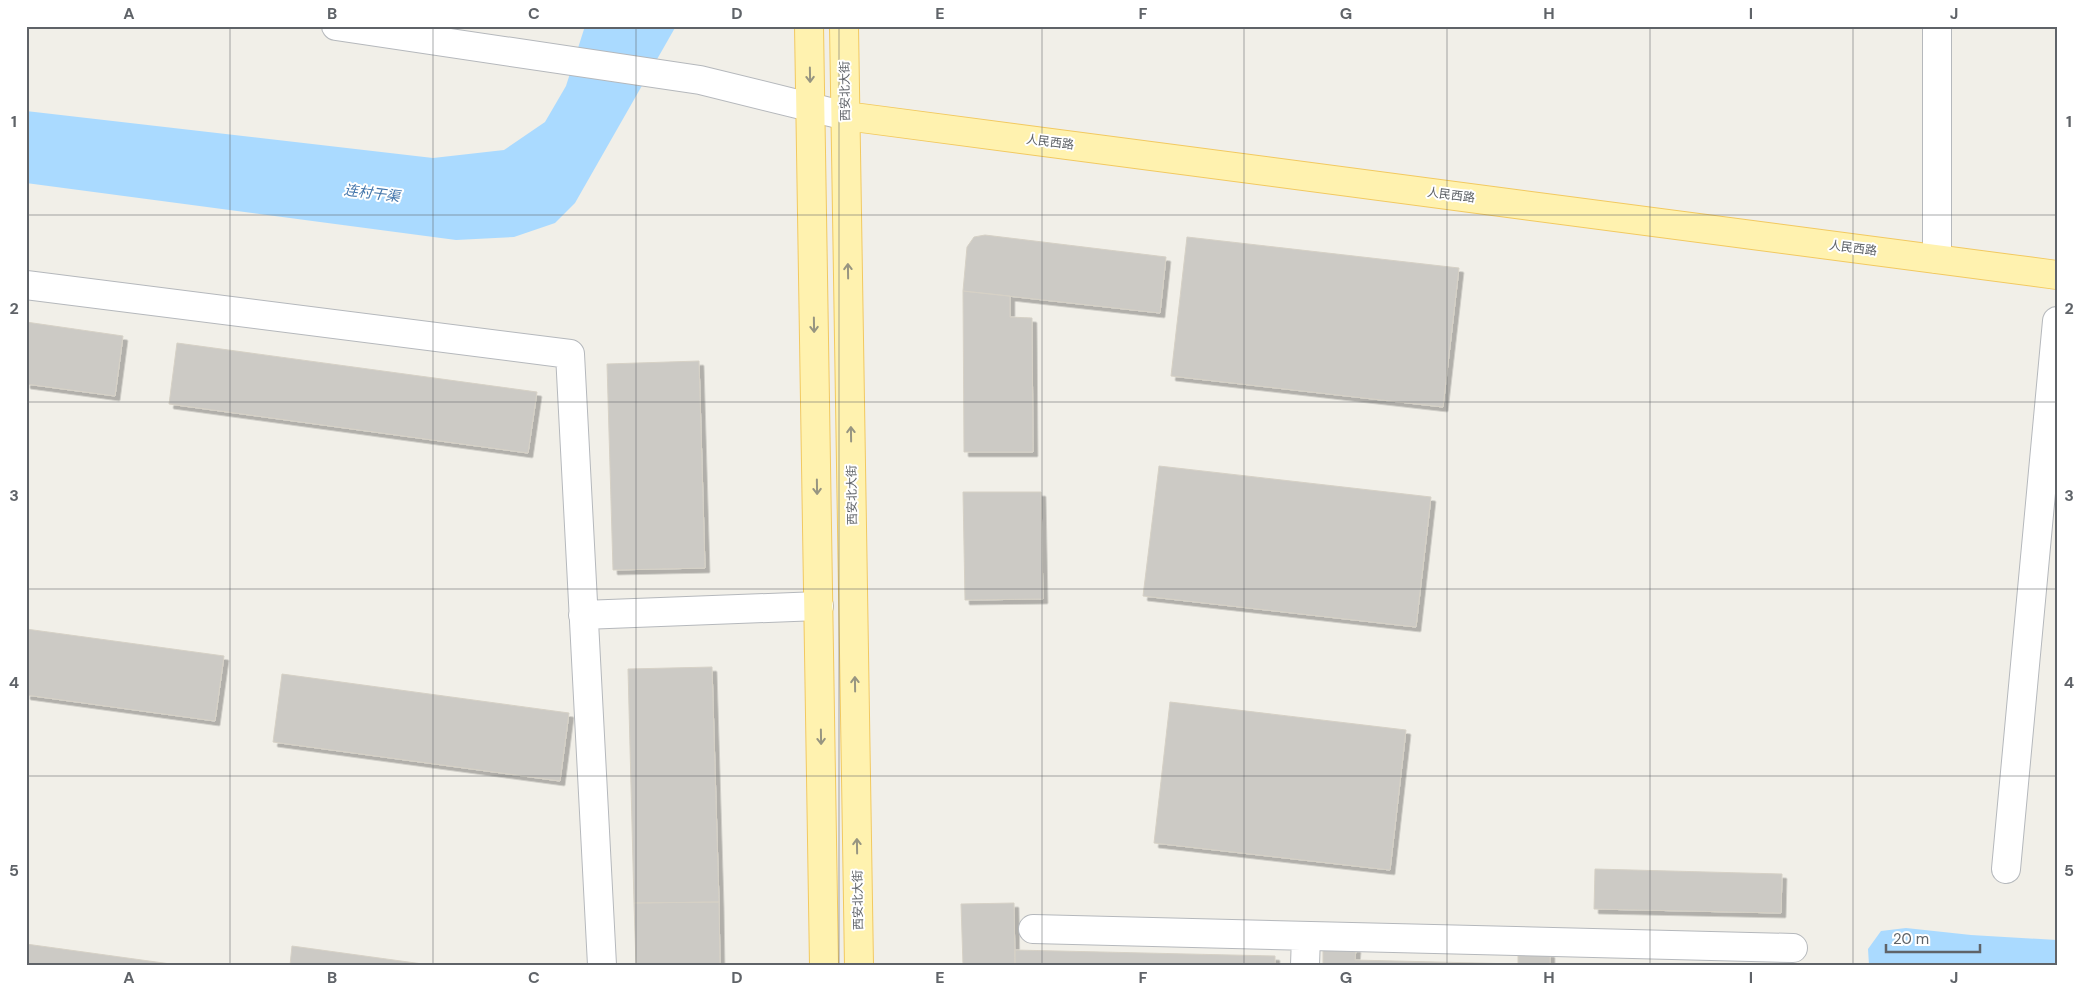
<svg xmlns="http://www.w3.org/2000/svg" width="2083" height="991" font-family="'DM Sans','Noto Sans SC',sans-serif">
  <defs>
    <filter id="shadow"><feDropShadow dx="4.5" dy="4.5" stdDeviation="0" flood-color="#0004"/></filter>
  </defs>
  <rect width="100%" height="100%" fill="#f1efe8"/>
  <path fill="#aadaff" d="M585,26h91l-101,177 -20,20 -41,14 -58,3 -430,-57v-72l407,47 71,-8 41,-28 21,-36z
    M1906,928l65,7 86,5v25h-188l-1,-16 13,-18z"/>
  <path fill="#cccac5" stroke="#d6d1c6" filter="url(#shadow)" d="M985,235l181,22 -6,56 -197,-22 4,-44 7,-10z
    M1187,237l272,31 -16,139 -272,-31z
    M963,291l47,5v21l22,1 1,134h-69z
    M26,322l97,14 -8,60 -89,-12z
    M177,343l360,49 -9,61 -359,-49z
    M699,361l6,207 -92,2 -6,-206z
    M1159,466l272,31 -15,130 -273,-31z
    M963,492h78l2,107 -78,1z
    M26,629l198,27 -9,65 -189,-26z
    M712,667l7,235 -85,1 -6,-234z
    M282,674l287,39 -9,68 -287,-39z
    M1170,702l236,28 -16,140 -236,-27z
    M1595,869l187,5 -1,39 -187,-4z
    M719,902l1,63h-84l-2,-62z
    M1014,903l1,62h-52l-2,-61z
    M26,944l152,21h-152z
    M292,946l138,19h-140z
    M1323,948h33l-1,12 163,4v-12l32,1v12h-227z
    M1015,950l260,6v9h-260z"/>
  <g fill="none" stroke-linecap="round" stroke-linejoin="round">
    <g stroke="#b5b8bc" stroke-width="30">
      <path id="minor" d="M336,26l364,54 146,36
        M1937,259v-233
        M26,285l544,69 32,611
        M583,615l236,-9
        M2006,869l51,-548
        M1033,929l760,19
        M1305,965l1,-29"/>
    </g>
    <g stroke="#f2c960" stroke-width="30">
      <path id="major" d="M809,26l15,939
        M844,26l15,939
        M846,116l1211,159"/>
    </g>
    <use href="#minor" stroke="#fff" stroke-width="28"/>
    <use href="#major" stroke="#fff2af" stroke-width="28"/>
  </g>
  <defs><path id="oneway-shaft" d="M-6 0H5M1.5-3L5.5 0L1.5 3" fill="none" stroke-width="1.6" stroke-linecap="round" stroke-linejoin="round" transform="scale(1.25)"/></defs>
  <g stroke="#979581">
    <use href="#oneway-shaft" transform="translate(810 75) rotate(89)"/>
    <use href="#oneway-shaft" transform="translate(848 271) rotate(-91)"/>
    <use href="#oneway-shaft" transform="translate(814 325) rotate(89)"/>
    <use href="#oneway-shaft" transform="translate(851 434) rotate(-91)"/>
    <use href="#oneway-shaft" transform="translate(817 487) rotate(89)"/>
    <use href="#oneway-shaft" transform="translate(855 684) rotate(-91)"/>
    <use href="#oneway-shaft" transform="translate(821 737) rotate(89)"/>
    <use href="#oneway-shaft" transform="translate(857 846) rotate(-91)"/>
  </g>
  <path fill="none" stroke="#5f6368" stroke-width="1" stroke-opacity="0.55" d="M230,26v939M433,26v939M636,26v939M839,26v939M1042,26v939M1244,26v939M1447,26v939M1650,26v939M1853,26v939M26,215h2031M26,402h2031M26,589h2031M26,776h2031"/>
  <g text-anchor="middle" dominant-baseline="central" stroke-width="4" stroke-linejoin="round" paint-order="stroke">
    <g font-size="12" fill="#5f6368" stroke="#fff">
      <text transform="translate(845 91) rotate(-91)">西安北大街</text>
      <text transform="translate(1050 142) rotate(7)">人民西路</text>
      <text transform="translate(1451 195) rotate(7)">人民西路</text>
      <text transform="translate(1853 248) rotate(7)">人民西路</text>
      <text transform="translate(852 495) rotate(-91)">西安北大街</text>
      <text transform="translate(858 900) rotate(-91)">西安北大街</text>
    </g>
    <g font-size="14" font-style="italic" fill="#4174aa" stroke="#fff">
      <text transform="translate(372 193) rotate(7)">连村干渠</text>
    </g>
  </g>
  <rect width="2083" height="991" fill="none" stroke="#ffffff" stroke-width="55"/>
  <path d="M1886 944v8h94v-8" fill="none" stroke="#5f6368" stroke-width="2.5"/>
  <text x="1893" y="944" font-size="15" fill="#5f6368" stroke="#ffffff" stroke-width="4" paint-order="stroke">20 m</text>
  <rect x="28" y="28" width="2028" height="936" fill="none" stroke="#5f6368" stroke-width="2"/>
  <g font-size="16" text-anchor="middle" font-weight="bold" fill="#5f6368">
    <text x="129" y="19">A</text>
    <text x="332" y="19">B</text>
    <text x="534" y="19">C</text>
    <text x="737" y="19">D</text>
    <text x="940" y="19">E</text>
    <text x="1143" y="19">F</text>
    <text x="1346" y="19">G</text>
    <text x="1549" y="19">H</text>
    <text x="1751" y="19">I</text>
    <text x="1954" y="19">J</text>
    <text x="14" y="127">1</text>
    <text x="2069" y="127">1</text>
    <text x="14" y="314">2</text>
    <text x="2069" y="314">2</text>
    <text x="14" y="501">3</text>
    <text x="2069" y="501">3</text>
    <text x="14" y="688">4</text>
    <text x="2069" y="688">4</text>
    <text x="14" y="876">5</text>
    <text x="2069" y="876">5</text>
    <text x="129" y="983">A</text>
    <text x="332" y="983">B</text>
    <text x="534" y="983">C</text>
    <text x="737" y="983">D</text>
    <text x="940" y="983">E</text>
    <text x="1143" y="983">F</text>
    <text x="1346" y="983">G</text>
    <text x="1549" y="983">H</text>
    <text x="1751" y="983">I</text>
    <text x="1954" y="983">J</text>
  </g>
</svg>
